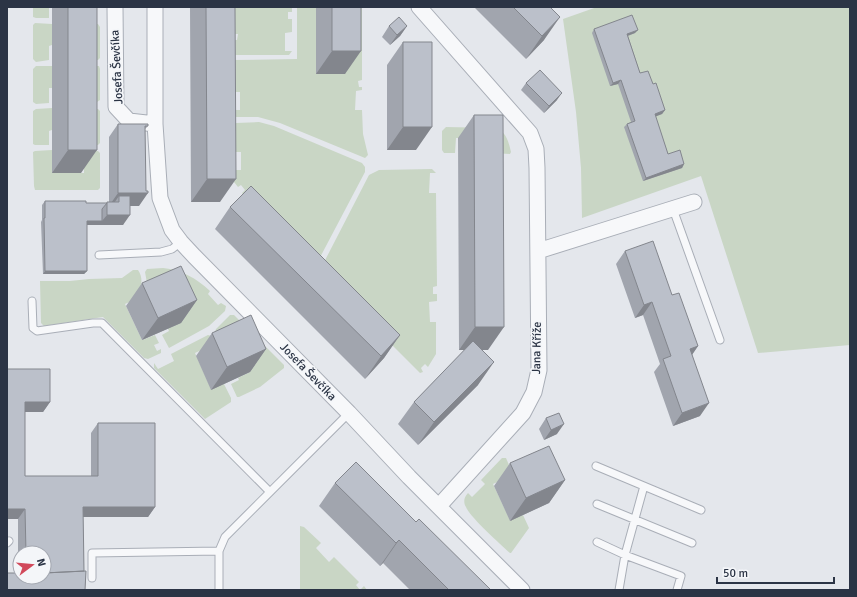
<svg xmlns="http://www.w3.org/2000/svg" width="857" height="597" font-family="Signika,sans-serif">
  <rect width="100%" height="100%" fill="#e4e7ec"/>
  <path fill="#c9d6c5" d="M33,7h16v11h-13l-3,-1z
    M233,7h59v5h-4v7h4v13l-7,1v18h7l-3,4h-54l-2,-15h4l1,-6h-5z
    M297,7h65v73l-4,1 1,6h3v3l-6,1 -1,19h7l1,24 5,21 -3,3 -85,-35 -22,-6h-22l-3,-2 1,-5h6v-18h-6v-32l63,-1z
    M597,7h253v338l-92,8 -57,-177 -119,42 -1,-50 -5,-56 -13,-93z
    M35,23l17,1v21l-3,1v14l-13,2 -3,-3v-34z
    M81,24h17l2,3v31l-2,2h-17z
    M36,66h16v22h-3v15l-13,1 -3,-2v-33z
    M81,66h18l1,3v31l-3,2 -16,1z
    M52,108v22l-3,1v14h-14l-2,-1v-33l3,-2z
    M96,109h2l2,2v32l-2,2h-17z
    M259,122l15,4 88,37 3,4v5l-49,93 -60,-54 -14,-18 3,-3 -4,-5 -3,2 -4,-5v-12h7v-18h-7v-27l2,-2z
    M446,127l50,1c10,3 13,15 15,24l-1,2 -20,-1 -3,-15h-31l-1,15h-11l-2,-3v-19z
    M52,150v23h32v-15l-3,-7h17l2,2v35l-2,2h-63l-1,-4 -1,-34 2,-1z
    M432,169l4,4h-6l-1,20h7l1,93 -4,1v7h4v7l-8,1 1,20h6v32l-8,13 -3,-3 -4,4 2,4 -3,1 -65,-65 -35,-38 49,-95 10,-5z
    M163,268c19,2 33,10 47,23l-2,3 10,11 3,-2 5,3 -1,5 -16,15 -40,22 -7,-13 7,-4 -22,-48 -2,-11 2,-3z
    M133,270h5c6,8 3,19 0,28l-13,6 17,36 13,-5 4,8 -5,2 3,6 4,-2v4l-13,6 -4,-1 -41,-41 -59,9 -3,-3 -1,-42h30l19,-2 33,-1z
    M230,315h4l50,50v3l-24,19 -21,10h-2l-6,-13 8,-4 -1,-2 12,-6 -35,-40 1,-3z
    M208,335l4,1 -4,11 -13,6 16,36 13,-5 7,14v4l-26,17 -51,-51v-5l4,6 16,-8 -3,-7z
    M502,458h4l8,19 -8,1 -13,6 17,36 13,-5 6,13 -18,25h-1c-10,-9 -40,-36 -44,-46 -3,-5 -2,-10 2,-14l4,4 13,-13 -4,-4z
    M300,526l4,1 17,16 -5,5 13,14 5,-5 25,25 -3,3 4,5 4,-4 3,4h-67z"/>
  <g fill="none" stroke-linecap="round" stroke-linejoin="round">
    <g stroke="#a9aeb7" stroke-width="9">
      <path id="lane" d="M673,209l47,131
        M99,255l62,-3 11,-3 9,-7
        M32,301l1,27 4,3 56,-8h9l3,3 165,166
        M596,466l105,44
        M597,504l95,39
        M597,542l28,13 56,21 -4,14
        M7,543l2,-2
        M92,578v-25l127,-2
        M219,590v-39l6,-14 124,-124
        M619,590l6,-35 19,-69"/>
    </g>
    <g stroke="#a9aeb7" stroke-width="17">
      <path id="street" d="M115,7l1,100 13,14 26,3
        M155,7v117l5,74 12,32 9,12 13,14 155,157 60,64 113,113
        M419,7l111,126 6,16 1,19 2,202 -5,22 -11,21 -84,93
        M538,251l156,-49"/>
    </g>
    <use href="#lane" stroke="#f7f8fa" stroke-width="7"/>
    <use href="#street" stroke="#f7f8fa" stroke-width="15"/>
  </g>
  <path fill="#a1a5ae" fill-rule="evenodd" d="M52,7h45l-16,166h-29z
    M190,7h45l-15,195h-29z
    M316,7h45l-16,67h-29z
    M474,7h76l-6,33 -18,19z
    M389,26h18l-7,10 -10,9 -8,-8z
    M594,29l41,4 -7,3 12,37 13,11 12,26 -3,4 -7,2 13,38 16,10 -2,4 -39,13 -19,-54 3,-3 4,-2 -13,-38 -8,2 -18,-53z
    M403,42l13,108h-29v-85z
    M526,83l31,17 -13,13 -23,-23z
    M474,115l14,235h-6l-4,35 -60,60 -20,-21 16,-22 51,-52h-6l-1,-212z
    M118,124l30,2 -3,3 -6,77h-9l-7,19h-36v46l-3,3h-41l-2,-52 1,-2v-15l3,-4 41,2h21l2,-1v-65z
    M230,207l170,128 -16,23 -19,21 -150,-150z
    M625,251l47,44 26,51 -6,9 8,61 -27,10 -19,-54 6,-8 -17,-49 -8,3 -19,-54z
    M142,283l55,17 -16,23 -39,17 -16,-34z
    M212,333l54,16 -16,23 -39,18 -15,-34z
    M7,369h43v33l-7,10h-18v64h66v-43l7,-10h57v84l-7,10h-65l1,54h2l-1,19h-78v-17h11v-54h-11zM20,553h24v24h-24z
    M546,418l11,16 -13,6 -5,-11z
    M510,463l55,17 -16,23 -39,18 -16,-35z
    M335,483l81,39 75,68h-81l-27,-27 -3,3 -61,-60z"/>
  <path fill="#83868d" d="M560,17l-16,23 -18,19 16,-23z
    M407,26l-7,10 -10,9 7,-10z
    M638,30l-3,3 -11,4 3,-3z
    M332,51h29l-16,23h-29z
    M621,80l-3,4 -8,2 3,-3z
    M562,93l-5,7 -13,13 5,-7z
    M665,110l-3,4 -10,4 3,-4z
    M403,127h29l-16,23h-29z
    M68,150h29l-16,23h-29z
    M684,164l-2,4 -39,13 3,-3z
    M207,179h29l-16,23h-29z
    M118,193h30l-9,13h-23l3,-4v-6l-7,10h-3z
    M107,215h23l-7,10h-39l3,-4h15z
    M45,271h42l-3,3h-41z
    M197,300l-16,23 -39,17 16,-22z
    M652,302l-9,13 -8,3 9,-13z
    M475,327h29l-16,23h-29z
    M400,335l-16,23 -19,21 16,-23z
    M698,346l-9,13 1,-10z
    M266,349l-16,23 -39,18 16,-23z
    M494,362l-16,23 -60,60 16,-23z
    M25,402h25l-7,10h-25z
    M709,403l-9,13 -27,10 9,-13z
    M564,424l-7,10 -13,6 7,-10z
    M565,480l-16,23 -39,18 16,-23z
    M83,507h72l-7,10h-72z
    M7,509h18l-7,10h-11z
    M399,540l-16,23 -3,3 16,-23z"/>
  <path fill="#bbc0ca" stroke="#83868d" d="M68,7h29v143h-29z
    M206,7h29l1,172h-29z
    M332,7h29v44h-29z
    M513,7h37l10,10 -18,19z
    M632,15l6,15 -11,4 13,39 8,-2 5,13 3,-1 9,27 -10,4 13,40 12,-4 4,14 -38,14 -19,-54 8,-3 -14,-41 -8,3 -19,-54z
    M399,17l8,9 -10,9 -8,-9z
    M403,42h29v85h-29z
    M540,70l22,23 -13,13 -23,-23z
    M474,115h29l1,212h-29z
    M118,124h30v2h-3l1,65h2v2h-30z
    M251,186l149,149 -19,21 -151,-149z
    M119,196h11v19h-23v-13h12z
    M45,201h41v2h21l-5,6v12h-15v50h-42l-1,-53h1z
    M653,241l19,54 7,-2 19,53 -8,3 19,54 -27,10 -19,-54 8,-3 -19,-54 -8,3 -19,-54z
    M181,266l16,34 -39,18 -16,-35z
    M251,315l15,34 -39,18 -15,-34z
    M473,341l21,21 -60,60 -20,-20z
    M7,369h43v33h-25v74h73v-53h57v84h-72l1,64 -40,2v-20h-18l-1,-44h-18z
    M559,413l5,11 -13,6 -5,-12z
    M549,446l16,34 -39,18 -16,-35z
    M356,462l60,60 3,-3 72,71h-42l-50,-50 -3,3 -61,-60z
    M86,571l-1,19h-78v-17h13v4h24v-4z"/>
  <g text-anchor="middle" dominant-baseline="central" stroke-width="3.5" stroke-linejoin="round" paint-order="stroke">
    <g font-size="12" fill="#2b3445" stroke="#f4f6f9">
      <text transform="translate(117 67) rotate(-93)">Josefa Ševčíka</text>
      <text transform="translate(537 348) rotate(-89)">Jana Kříže</text>
      <text transform="translate(308 372) rotate(46)">Josefa Ševčíka</text>
    </g>
  </g>
  <rect width="857" height="597" fill="none" stroke="#2b3445" stroke-width="16"/>
  <g transform="translate(32 565) rotate(74)"><circle r="19" fill="#f4f6f9" stroke="#a4a8b1"/>
  <path d="M0-3L7 15L0 10L-7 15Z" fill="#d1495b"/>
  <text y="-6" font-size="11" font-weight="bold" text-anchor="middle" fill="#2b3445">N</text>
  </g>
  <path d="M717 577v6h117v-6" fill="none" stroke="#2b3445" stroke-width="2"/>
  <text x="723" y="577" font-size="12" fill="#2b3445" stroke="#f4f6f9" stroke-width="3" paint-order="stroke">50 m</text>
</svg>
